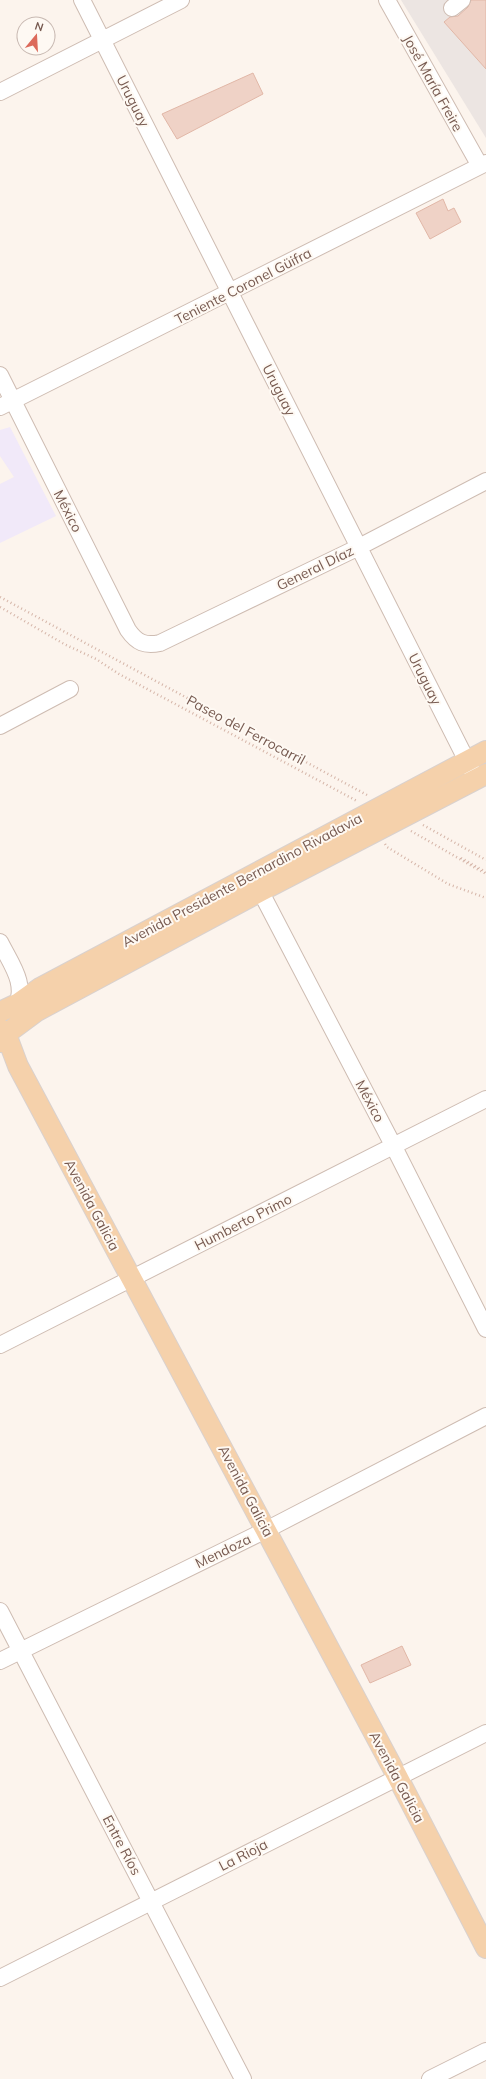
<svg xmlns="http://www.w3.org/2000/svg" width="486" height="2079" font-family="Mulish,sans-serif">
  <rect width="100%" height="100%" fill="#fcf4ed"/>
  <path fill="#ece5e2" d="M401,0h85v138z"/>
  <path fill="#f1e9f9" d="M10,427l46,89 -56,27v-59l14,-7 -14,-21v-26z"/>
  <path fill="#efd2c6" stroke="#e1b7a7" d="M471,0h15v69l-42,-47 6,-5 8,-1 10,-9z
    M253,73l10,21 -86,45 -15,-25z
    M443,199l5,12 6,-3 7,14 -31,17 -14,-26z
    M402,1646l9,19 -41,18 -9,-18z"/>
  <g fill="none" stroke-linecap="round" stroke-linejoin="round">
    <g stroke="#cebcb2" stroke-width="18">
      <path id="minor" d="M82,0l390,771
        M387,0l93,166
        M452,8l10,-8
        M0,92l181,-92
        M0,375l128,255c9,13 17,16 32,13l199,-96 127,-66
        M0,407l486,-244
        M0,726l70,-37
        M255,881l138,264 93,184
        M0,942c12,24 27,41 16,68
        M0,1345l486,-246
        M0,1611l243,468
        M0,1661l266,-131 220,-114
        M0,1978l486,-245
        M430,2079l56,-28"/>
    </g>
    <g stroke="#d9d1ce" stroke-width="22">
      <path id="major" d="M0,1012l19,-9 21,-15 446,-237
        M0,1029l6,5 12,32 379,710 89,172
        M0,1042l6,-8 31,-23 224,-120 225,-117"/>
    </g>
    <path stroke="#d5b5a8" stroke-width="2.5" stroke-dasharray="1 3" stroke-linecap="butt" d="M0,597l367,198
      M0,607l64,37 32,15 23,15 238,127
      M423,825l63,35
      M411,831l75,43
      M385,844l2,3 61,37 38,14
      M461,858l25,14"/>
    <use href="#minor" stroke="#fff" stroke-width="16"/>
    <use href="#major" stroke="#f5d1ab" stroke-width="20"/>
  </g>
  <g text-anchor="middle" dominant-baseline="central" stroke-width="4" stroke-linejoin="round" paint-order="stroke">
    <g font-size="14" fill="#775a50" stroke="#fef9f3">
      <text transform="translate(433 83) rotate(61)">José María Freire</text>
      <text transform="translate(133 101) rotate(63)">Uruguay</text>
      <text transform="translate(243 286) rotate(-27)">Teniente Coronel Güifra</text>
      <text transform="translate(279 390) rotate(63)">Uruguay</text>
      <text transform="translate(68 511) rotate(63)">México</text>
      <text transform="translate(315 568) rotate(-26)">General Díaz</text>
      <text transform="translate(425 679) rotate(63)">Uruguay</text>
      <text transform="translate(246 730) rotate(28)">Paseo del Ferrocarril</text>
      <text transform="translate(242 880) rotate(-28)">Avenida Presidente Bernardino Rivadavia</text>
      <text transform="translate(370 1101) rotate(62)">México</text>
      <text transform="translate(92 1205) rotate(62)">Avenida Galicia</text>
      <text transform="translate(243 1222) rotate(-27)">Humberto Primo</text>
      <text transform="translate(246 1491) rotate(62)">Avenida Galicia</text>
      <text transform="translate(223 1551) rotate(-26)">Mendoza</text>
      <text transform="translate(397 1777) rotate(62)">Avenida Galicia</text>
      <text transform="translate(122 1845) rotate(62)">Entre Ríos</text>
      <text transform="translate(243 1855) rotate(-27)">La Rioja</text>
    </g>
  </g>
  <g transform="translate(36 36) rotate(18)"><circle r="19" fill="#fef9f3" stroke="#c8b9b2"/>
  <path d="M0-3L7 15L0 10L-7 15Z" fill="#dc6a5b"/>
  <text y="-6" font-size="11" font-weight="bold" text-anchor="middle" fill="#775a50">N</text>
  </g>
</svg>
